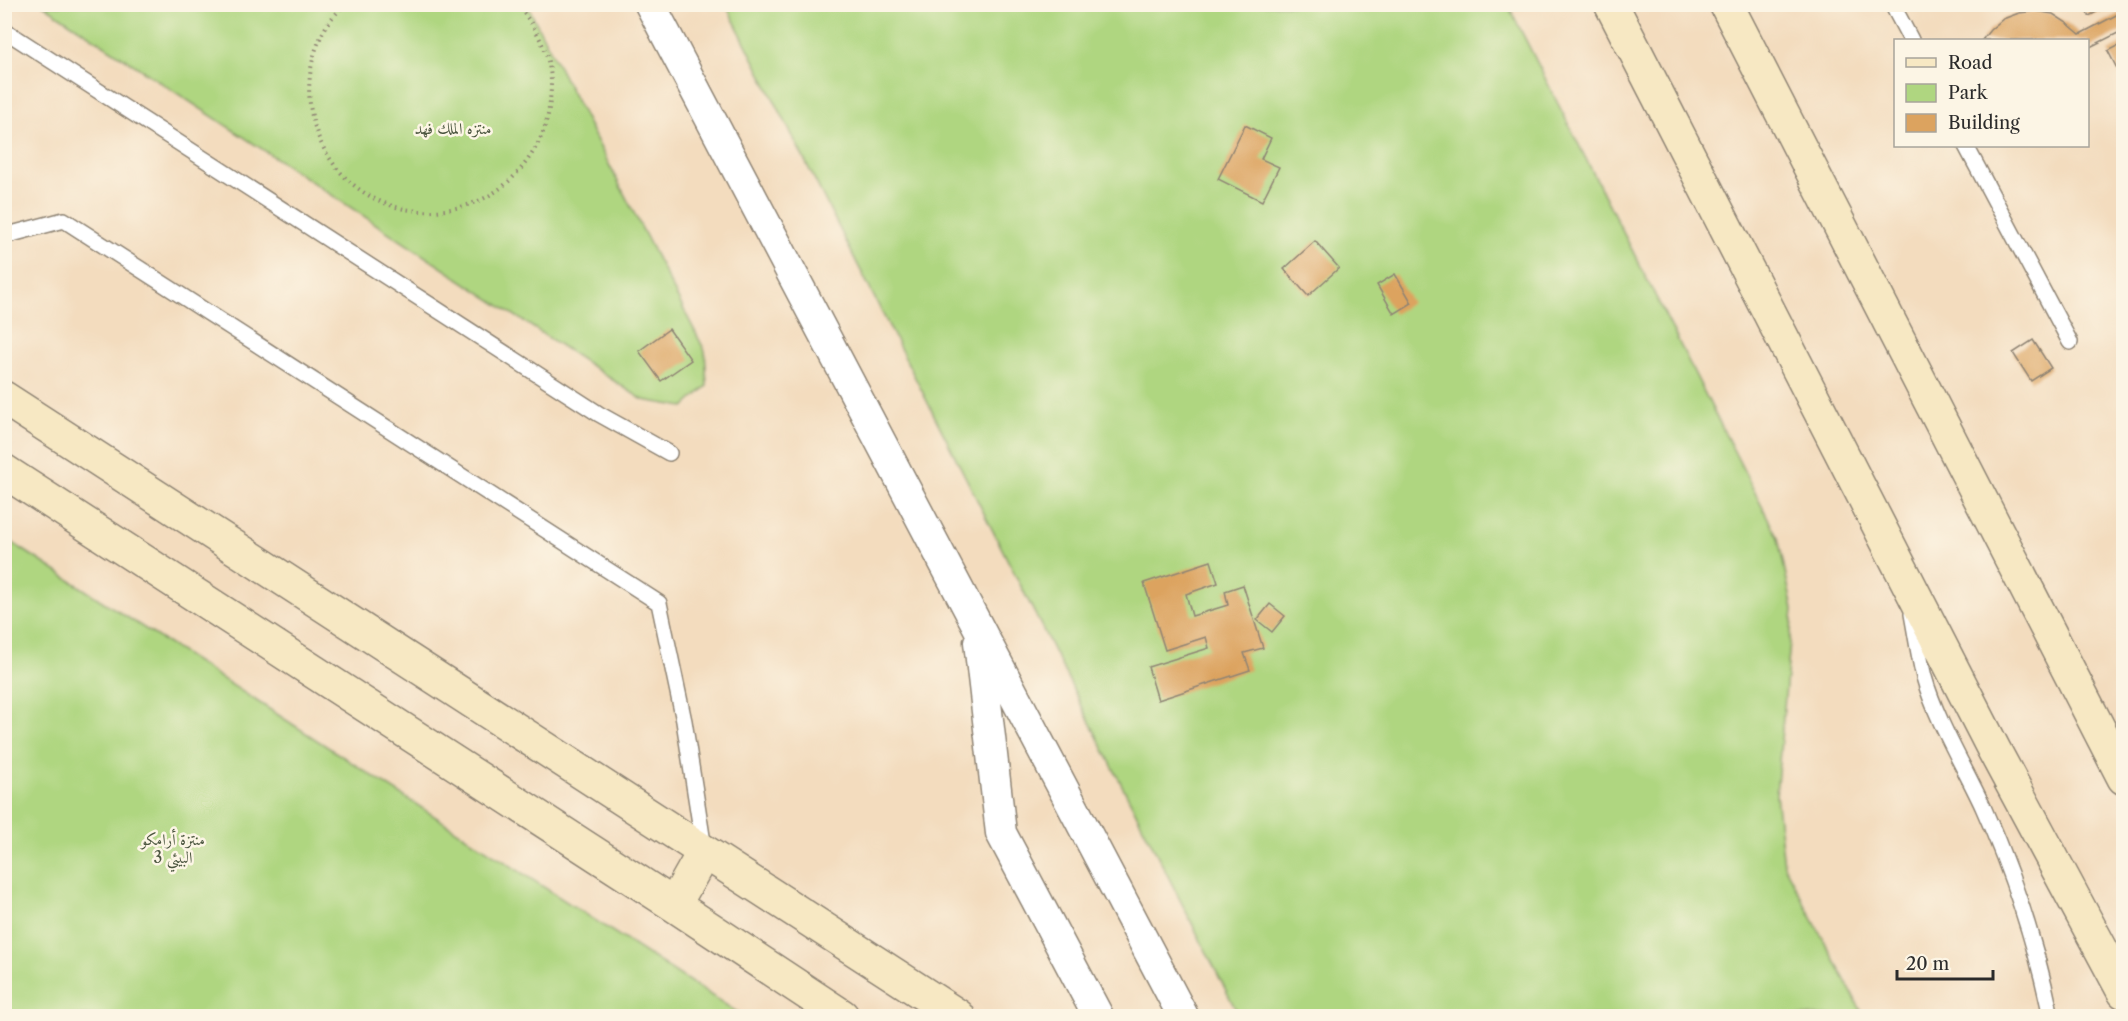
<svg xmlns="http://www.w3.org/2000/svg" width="2128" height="1021" font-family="'Libre Caslon Text',Amiri,serif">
  <rect width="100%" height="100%" fill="#fcf5e5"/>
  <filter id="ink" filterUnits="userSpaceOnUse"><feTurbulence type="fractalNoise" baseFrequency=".0167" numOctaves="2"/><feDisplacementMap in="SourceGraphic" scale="12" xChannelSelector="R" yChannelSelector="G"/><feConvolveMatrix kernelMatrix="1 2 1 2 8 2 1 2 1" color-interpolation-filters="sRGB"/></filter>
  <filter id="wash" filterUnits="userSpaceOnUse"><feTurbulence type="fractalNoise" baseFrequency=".008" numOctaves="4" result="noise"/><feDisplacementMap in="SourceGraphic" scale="24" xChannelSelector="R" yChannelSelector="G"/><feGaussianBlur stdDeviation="1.35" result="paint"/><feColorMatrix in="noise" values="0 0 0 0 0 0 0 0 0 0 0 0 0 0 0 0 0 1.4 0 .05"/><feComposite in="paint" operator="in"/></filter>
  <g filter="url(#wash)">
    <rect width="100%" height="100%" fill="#f3dcbe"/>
    <path fill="#afd680" stroke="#6d8056" stroke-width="1.5" d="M43,5h484l178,346 2,35 -23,21 -41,-7z
      M726,5h782l270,533 15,71 -17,186 8,70 80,151h-625z
      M5,538l738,478h-738z"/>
    <g id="blocks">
      <path fill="#dca35f" d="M2083,5h27l-21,11z
        M2036,11l17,3 14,9 13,11 44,-23v19l-36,18v-8h-106l8,-10 13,-11 16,-6z
        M2124,43v39l-16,-31z
        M1245,125l26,13 -10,21 18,8 -17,34 -44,-22z
        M1315,241l24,27 -31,28 -24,-27z
        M1395,274l17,29 -18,11 -17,-29z
        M669,329l22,31 -30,21 -22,-30z
        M2033,340l18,28 -20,13 -18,-28z
        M1211,561l7,22 -32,11 6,22 36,-11 -3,-14 18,-6 20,63 -19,5 6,17 -92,30 -10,-33 61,-19 -3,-11 -41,13 -21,-67z
        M1270,604l15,12 -13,16 -15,-12z"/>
    </g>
  </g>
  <g filter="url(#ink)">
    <use href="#blocks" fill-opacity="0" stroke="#8f8474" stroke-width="1.5"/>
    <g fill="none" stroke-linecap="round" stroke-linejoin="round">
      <g stroke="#8f8474" stroke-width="18">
        <path id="lane" d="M1892,4l19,36
          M4,30l595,384 70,39
          M1966,146l104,196
          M4,236l60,-16 595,383 25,118 20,128
          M1912,614c4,21 7,43 12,63 12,43 40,89 59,130 30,67 53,138 68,209"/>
      </g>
      <g stroke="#8f8474" stroke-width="33">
        <path id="street" d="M650,4l533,1012
          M979,642l22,191 97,183"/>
      </g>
      <g stroke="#8f8474" stroke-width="36">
        <path id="secondary" d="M1611,4l383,746 130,242
          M1726,4l398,774
          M4,398l954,618
          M4,471l670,434 168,111
          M674,905l30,-53"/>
      </g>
      <path stroke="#8f8474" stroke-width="4" stroke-dasharray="1.5 4.5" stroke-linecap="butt" d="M345,4c-6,7 -14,14 -18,21 -54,93 22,207 129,183 24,-5 45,-17 62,-36 16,-18 28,-39 31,-64 1,-7 2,-15 2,-23 1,-27 -16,-63 -36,-81"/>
      <use href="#lane" stroke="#fff" stroke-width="15"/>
      <use href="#street" stroke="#fff" stroke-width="30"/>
      <use href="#secondary" stroke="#f7e8c3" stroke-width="33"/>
    </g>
  </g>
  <g text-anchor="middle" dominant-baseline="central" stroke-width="5" stroke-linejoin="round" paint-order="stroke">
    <g font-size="16" fill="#4c5640" stroke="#fcf5e5">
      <text x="453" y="128">منتزه الملك فهد</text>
      <text x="173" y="839">منتزة أرامكو<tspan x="173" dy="18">البيئي 3</tspan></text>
    </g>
  </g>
  <rect width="2128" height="1021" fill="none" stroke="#fcf5e5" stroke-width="24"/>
  <rect x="1894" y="39" width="195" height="108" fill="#fcf5e5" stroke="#a8a49b" stroke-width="1.5"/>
  <rect x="1906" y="58" width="30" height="9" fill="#f7e8c3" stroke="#a8a49b" stroke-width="1.5"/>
  <text x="1948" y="69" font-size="18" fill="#2b2b2b">Road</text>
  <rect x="1906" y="84" width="30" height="18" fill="#afd680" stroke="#a8a49b" stroke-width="1.5"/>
  <text x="1948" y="99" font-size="18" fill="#2b2b2b">Park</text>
  <rect x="1906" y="114" width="30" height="18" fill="#dca35f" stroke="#a8a49b" stroke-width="1.5"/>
  <text x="1948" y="129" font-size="18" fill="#2b2b2b">Building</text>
  <path d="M1897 970v9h96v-9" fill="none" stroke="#2b2b2b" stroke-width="3"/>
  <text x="1906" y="970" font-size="18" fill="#2b2b2b" stroke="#fcf5e5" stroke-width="4.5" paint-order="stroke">20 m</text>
</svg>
